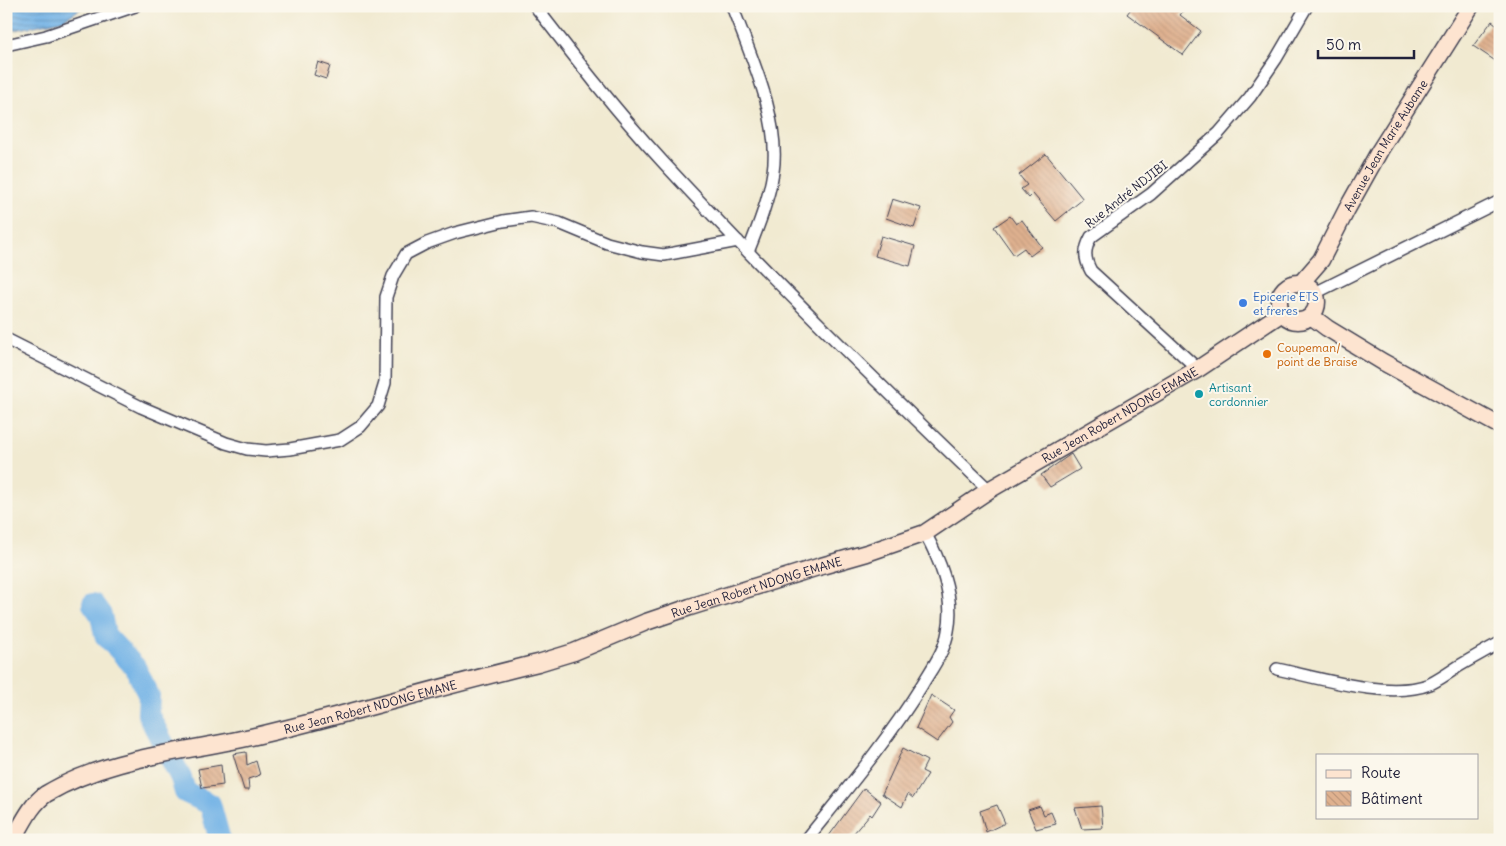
<svg xmlns="http://www.w3.org/2000/svg" width="1506" height="846" font-family="Delius,sans-serif">
  <defs>
    <pattern id="water-rules" width="6" height="5" patternUnits="userSpaceOnUse" patternTransform="scale(1.25)"><rect width="6" height="5" fill="#72b2e6"/><path d="M0 2.5h6" fill="none" stroke="#5d90bc"/></pattern>
    <pattern id="building-back-hatch" width="6" height="6" patternUnits="userSpaceOnUse" patternTransform="scale(1.25)"><rect width="6" height="6" fill="#dfb18f"/><path d="M-1 5l2 2M0 0l6 6M5-1l2 2" fill="none" stroke="#bf987c"/></pattern>
  </defs>
  <rect width="100%" height="100%" fill="#fbf7ec"/>
  <filter id="ink" filterUnits="userSpaceOnUse"><feTurbulence type="fractalNoise" baseFrequency=".02" numOctaves="2"/><feDisplacementMap in="SourceGraphic" scale="10" xChannelSelector="R" yChannelSelector="G"/><feConvolveMatrix kernelMatrix="1 2 1 2 8 2 1 2 1" color-interpolation-filters="sRGB"/></filter>
  <filter id="wash" filterUnits="userSpaceOnUse"><feTurbulence type="fractalNoise" baseFrequency=".0096" numOctaves="4" result="noise"/><feDisplacementMap in="SourceGraphic" scale="20" xChannelSelector="R" yChannelSelector="G"/><feGaussianBlur stdDeviation="1.12" result="paint"/><feColorMatrix in="noise" values="0 0 0 0 0 0 0 0 0 0 0 0 0 0 0 0 0 1.4 0 .05"/><feComposite in="paint" operator="in"/></filter>
  <g filter="url(#wash)">
    <rect width="100%" height="100%" fill="#f1ead1"/>
    <path fill="url(#water-rules)" stroke="#4a6a90" d="M6,6h79l-22,14 -57,12z"/>
    <g fill="none" stroke-linecap="round" stroke-linejoin="round">
      <path stroke="#72b2e6" stroke-width="22" d="M93,604l8,11 4,20 30,32 4,8 10,21 -1,18 33,64 4,14 25,12 10,36"/>
    </g>
    <g id="blocks">
      <path fill="url(#building-back-hatch)" d="M1133,6h54l-7,9 21,16 -18,24 -56,-41z
        M1492,21l8,6v37l-27,-18z
        M318,62l12,4 -4,13 -12,-4z
        M1046,154l37,45 -27,22 -23,-27 -4,4 -8,-9 6,-4 -8,-10z
        M892,199l29,9 -7,20 -28,-10z
        M1010,216l6,8 6,-4 20,27 -12,9 -6,-8 -10,7 -20,-28z
        M881,236l34,10 -5,20 -35,-10z
        M1071,454l9,15 -30,18 -9,-12z
        M931,695l23,15 -5,7 3,5 -15,20 -21,-14z
        M903,748l24,13 -5,10 6,3 -15,24 -5,-4 -6,13 -20,-13z
        M246,752l1,13 9,-4 4,14 -12,4 1,11h-5l-11,-36z
        M221,765l2,20 -21,3 -4,-19z
        M864,788l17,14 -9,14 -2,-2 -22,26h-22z
        M997,805l8,18 -19,9 -6,-21z
        M1040,806l4,9 7,-3 5,12 -20,5 -8,-19z
        M1101,806l2,22 -21,1 -7,-21z"/>
    </g>
  </g>
  <g filter="url(#ink)">
    <use href="#blocks" fill-opacity="0" stroke="#414052" stroke-width="1"/>
    <g fill="none" stroke-linecap="round" stroke-linejoin="round">
      <g stroke="#414052" stroke-width="14">
        <path id="street" d="M535,6c41,53 82,106 127,155 105,114 216,222 327,329
          M732,6c18,48 49,114 41,166 -4,27 -15,55 -25,80
          M6,45l40,-9 89,-30
          M1315,293l185,-92
          M6,339l135,68 85,36 21,6 19,2 24,-2 50,-9 20,-13 18,-21 7,-23 1,-86 7,-21 13,-22 21,-11 28,-10 48,-12 28,-4 28,6 48,20 35,9 22,3 74,-14
          M1198,369l-107,-98c-7,-13 -7,-21 0,-34l60,-43 68,-61 31,-36 26,-38 31,-53
          M1277,669c43,9 112,31 153,15 10,-5 20,-12 29,-18 14,-8 27,-16 41,-23
          M806,840c40,-50 82,-100 116,-155 10,-17 23,-34 26,-54 7,-33 -7,-69 -23,-98"/>
      </g>
      <g stroke="#414052" stroke-width="19">
        <g id="secondary">
          <circle cx="1298" cy="302" r="19"/>
          <path id="s1" d="M1301,283l20,-23 26,-51 33,-59 91,-144"/>
          <path d="M1311,316l16,12 56,34 117,64"/>
          <path id="s2" d="M13,840c9,-15 18,-36 33,-46 65,-39 145,-42 218,-60 92,-22 182,-49 274,-71l36,-11 72,-30 44,-15 128,-40 49,-14 58,-20 64,-43 209,-121 84,-56"/>
        </g>
      </g>
      <use href="#street" stroke="#fff" stroke-width="11"/>
      <use href="#secondary" stroke="#fde4d0" stroke-width="16"/>
    </g>
  </g>
  <circle fill="#3f7fe0" stroke="#fbf7ec" stroke-width="2" cx="1243" cy="303" r="5"/>
  <circle fill="#e8710a" stroke="#fbf7ec" stroke-width="2" cx="1267" cy="354" r="5"/>
  <circle fill="#0f9aa8" stroke="#fbf7ec" stroke-width="2" cx="1199" cy="394" r="5"/>
  <g text-anchor="middle" dominant-baseline="central" stroke-width="4" stroke-linejoin="round" paint-order="stroke">
    <g font-size="12" fill="#22223b" stroke="#fbf7ec">
      <text stroke="none"><textPath href="#s1" startOffset="162">Avenue Jean Marie Aubame</textPath></text>
      <text transform="translate(1126 194) rotate(-38)">Rue André NDJIBI</text>
      <text stroke="none"><textPath href="#s2" startOffset="1204">Rue Jean Robert NDONG EMANE</textPath></text>
      <text stroke="none"><textPath href="#s2" startOffset="799">Rue Jean Robert NDONG EMANE</textPath></text>
      <text stroke="none"><textPath href="#s2" startOffset="394">Rue Jean Robert NDONG EMANE</textPath></text>
    </g>
    <g font-size="12" fill="#366cbe" stroke="#fbf7ec" text-anchor="start">
      <text x="1253" y="296">Epicerie ETS<tspan x="1253" dy="14">et freres</tspan></text>
    </g>
    <g font-size="12" fill="#c56008" stroke="#fbf7ec" text-anchor="start">
      <text x="1277" y="347">Coupeman/<tspan x="1277" dy="14">point de Braise</tspan></text>
    </g>
    <g font-size="12" fill="#0d838f" stroke="#fbf7ec" text-anchor="start">
      <text x="1209" y="387">Artisant<tspan x="1209" dy="14">cordonnier</tspan></text>
    </g>
  </g>
  <rect width="1506" height="846" fill="none" stroke="#fbf7ec" stroke-width="25"/>
  <rect x="1316" y="754" width="162" height="65" fill="#fbf7ec" stroke="#a4a2a5"/>
  <rect x="1326" y="770" width="25" height="8" fill="#fde4d0" stroke="#a4a2a5"/>
  <text x="1361" y="778" font-size="15" fill="#22223b">Route</text>
  <rect x="1326" y="791" width="25" height="15" fill="url(#building-back-hatch)" stroke="#a4a2a5"/>
  <text x="1361" y="804" font-size="15" fill="#22223b">Bâtiment</text>
  <path d="M1318 50v8h96v-8" fill="none" stroke="#22223b" stroke-width="2.5"/>
  <text x="1326" y="50" font-size="15" fill="#22223b" stroke="#fbf7ec" stroke-width="4" paint-order="stroke">50 m</text>
</svg>
